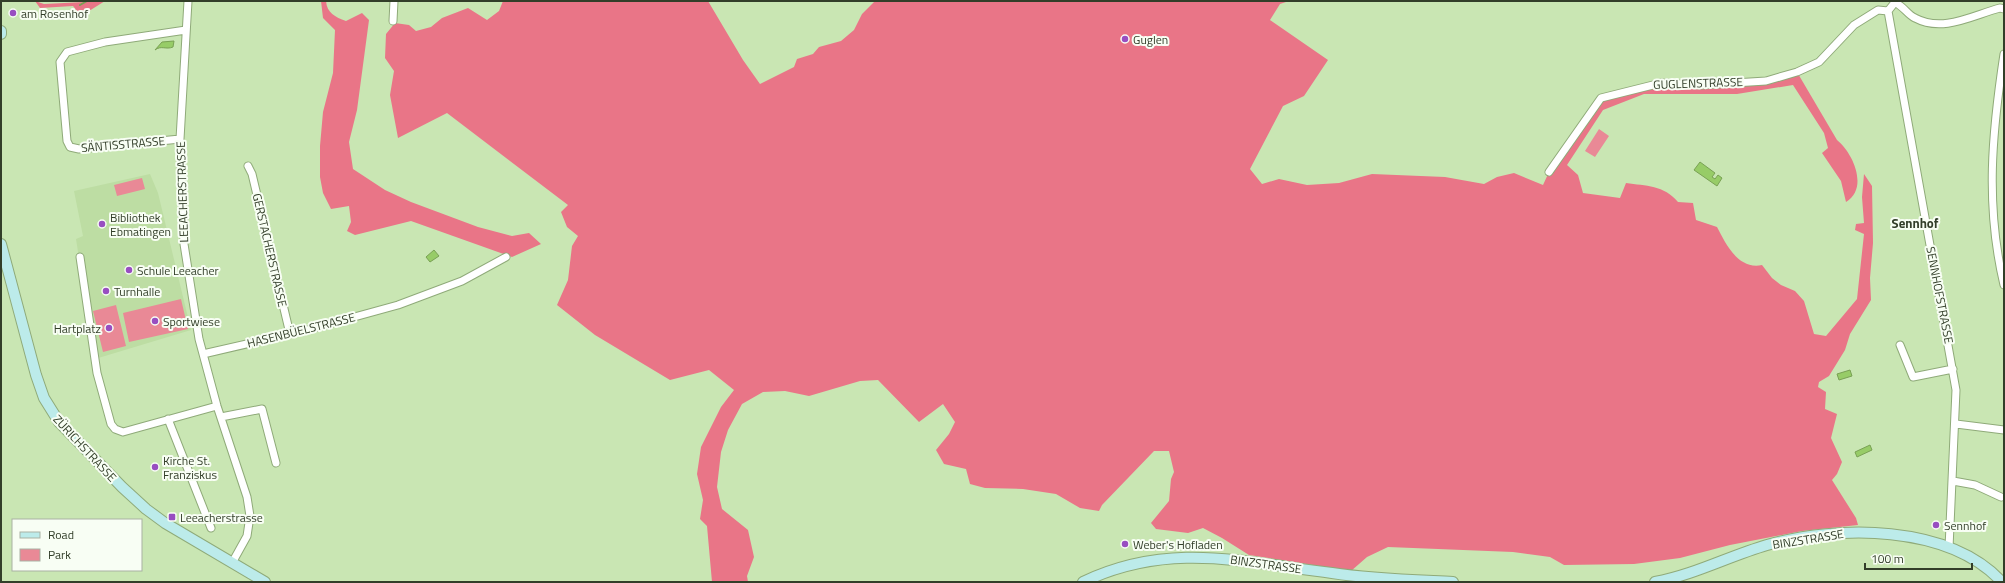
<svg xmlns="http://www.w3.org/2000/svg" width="2005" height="583" font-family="'Titillium Web',sans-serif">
  <rect width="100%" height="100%" fill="#c9e6b3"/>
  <path fill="#bddda3" d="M150,174l8,19 33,137 -96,29 -19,-120 7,-3 -9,-45z"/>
  <path fill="#e98996" d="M1599,129l10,7 -14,21 -10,-6z
    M142,178l3,11 -28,7 -3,-11z
    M181,299l7,30 -59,13 -6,-29z
    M116,305l10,41 -23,6 -10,-41z"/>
  <path fill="#e97587" d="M35,1l9,3 61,-3 -24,15 -8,-10 -33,2z
    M321,1h5c1,12 9,16 20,20l16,-8 7,7 -12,90 -8,32 4,27 32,21 26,12 67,25 34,9 17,-3 12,11 -29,13 -101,-36 -56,14 -8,-4 4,-9 -2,-16 -18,3 -8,-16 -3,-16v-31l3,-34 10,-39 2,-43 -12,-12z
    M503,1h205l35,59 17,24 34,-17 3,-8 16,-5 6,-7 22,-6 13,-11 8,-16 13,-13h414l-9,3 -10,16 58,40 -24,36 -21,10 -33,63 12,15 17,-5 28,6 32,-2 33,-9 73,3 39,7 13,-7 17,-4 29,12 6,-13 52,-74 42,-12 123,-5 31,-9 40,68c16,13 32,48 9,62l-5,-21 -19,-28 6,-5 -4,-15 -31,-48 -56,9h-93l-41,16 -36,55 11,10 5,18 37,5 6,-15c20,3 38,2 52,19l15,1 3,17 21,7c9,17 21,43 45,38l10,13 9,7 14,6 9,10 10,33 12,2 31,-37 7,-65 -9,-4 1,-6 8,-1 -2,-26 2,-23 8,12 1,57 -3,35 1,22 -21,34 -5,16 -16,26 -10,6 -1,5 8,5 -1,17 12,5 -6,24 11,24 -5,12 -5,6 24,38 2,7 -56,6 -72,14 -50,13 -46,6 -70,1 -14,-8 -37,-5 -125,-5 -21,10 -16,14 -102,-16 -27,-17 -19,-10 -15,5 -32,-4 -5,-6 18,-22 2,-22 3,-7 -5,-21h-15l-52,54 -3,6 -19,-3 -24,-14 -33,-5 -38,-1 -15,-4 -4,-15 -22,-5 -8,-14 13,-16 6,-12 -12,-18 -24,18 -41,-42 -18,1 -51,15 -24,-5 -22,1 -21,12 -14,26 -7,22 -4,35 5,22 26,21 6,27 -7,19 1,6h-36l-5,-56 -7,-7 3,-19 -6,-26 4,-27 20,-40 13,-17 -25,-20 -39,10 -75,-45 -38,-30 11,-25 4,-34 6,-10 -11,-9 -6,-15 7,-7 -121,-92 -49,25 -8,-43 4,-24 -9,-13 1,-24 9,-11 14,2 7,6 15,-4 11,-9 26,-10 19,12 12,-9z"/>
  <path fill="#97cc67" stroke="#79a154" d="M174,41l-1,6c-7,3 -12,-2 -18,3l7,-8z
    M1700,162l15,11 -3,4 3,2 3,-4 4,3 -5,8 -23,-16z
    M434,250l5,6 -9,6 -4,-5z
    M1850,370l2,6 -13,4 -2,-6z
    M1870,445l2,5 -15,7 -2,-5z"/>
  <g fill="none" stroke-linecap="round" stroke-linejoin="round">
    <path stroke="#79a154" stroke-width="2" d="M80,5l7,-4"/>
    <g stroke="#8faa79" stroke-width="9">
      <path id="street" d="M188,1l-8,138 4,105 15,95 18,67 30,91 3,19 -3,20 -15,27
        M1896,1l-8,10 68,379 -7,158
        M1896,3c8,4 12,12 19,15 28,15 58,-3 85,-10l4,1
        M393,21l1,-20
        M2004,54c-12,79 -19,151 0,231
        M180,139l-101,10 -9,-2 -3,-6 -7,-79 7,-10 38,-10 81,-12
        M248,166l4,8 38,160
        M1549,172l52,-74 60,-15 41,2 64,-4 31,-9 22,-10 35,-37 24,-15 10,1
        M80,257l17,116 14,51 4,5 8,3 94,-26
        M1900,345l13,32 40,-8
        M203,354l104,-24 91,-25 64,-24 44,-24
        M221,417l41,-8 14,54
        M168,419l43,109
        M1956,424l48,6
        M1953,481l22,4 26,12"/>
    </g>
    <g stroke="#8faa79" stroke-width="12">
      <path id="secondary" d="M1,31v3
        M1,244l35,131 8,23 15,24 63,65 24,22 19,14 100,59
        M1083,582c86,-41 159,-20 249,-9 40,6 80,7 121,9
        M1655,582c39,-7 74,-26 112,-37 71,-20 181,-21 235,37"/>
    </g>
    <use href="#street" stroke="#fff" stroke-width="7"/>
    <use href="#secondary" stroke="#bcebea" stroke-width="10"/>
  </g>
  <g fill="#984ec1" stroke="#f8fef4" stroke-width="1.5">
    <circle cx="13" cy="13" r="4"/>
    <circle cx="1125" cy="39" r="4"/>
    <circle cx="102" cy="224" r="4"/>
    <circle cx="129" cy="270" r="4"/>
    <circle cx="106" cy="291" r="4"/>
    <circle cx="155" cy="321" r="4"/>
    <circle cx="109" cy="328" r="4"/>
    <circle cx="155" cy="467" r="4"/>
    <rect x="168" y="513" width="8" height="8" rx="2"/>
    <circle cx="1936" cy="525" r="4"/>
    <circle cx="1125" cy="544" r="4"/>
  </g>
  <g text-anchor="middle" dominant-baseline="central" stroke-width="4" stroke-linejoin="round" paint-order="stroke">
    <g font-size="12" fill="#323e29" stroke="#f8fef4" text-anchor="start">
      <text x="21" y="13">am Rosenhof</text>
      <text x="1133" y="39">Guglen</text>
      <text x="110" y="217">Bibliothek<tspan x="110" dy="14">Ebmatingen</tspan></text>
      <text x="137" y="270">Schule Leeacher</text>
      <text x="114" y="291">Turnhalle</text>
      <text x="163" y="321">Sportwiese</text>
      <text x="101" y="328" text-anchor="end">Hartplatz</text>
      <text x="163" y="460">Kirche St.<tspan x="163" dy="14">Franziskus</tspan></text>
      <text x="180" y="517">Leeacherstrasse</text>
      <text x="1944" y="525">Sennhof</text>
      <text x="1133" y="544">Weber's Hofladen</text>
    </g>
    <g font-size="12" fill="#323e29" stroke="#f8fef4">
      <text transform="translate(1698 83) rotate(-2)">GUGLENSTRASSE</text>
      <text transform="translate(123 144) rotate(-5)">SÄNTISSTRASSE</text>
      <text transform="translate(182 192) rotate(-92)">LEEACHERSTRASSE</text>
      <text transform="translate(270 250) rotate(77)">GERSTACHERSTRASSE</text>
      <text transform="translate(1940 295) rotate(79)">SENNHOFSTRASSE</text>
      <text transform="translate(301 330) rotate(-14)">HASENBÜELSTRASSE</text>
      <text transform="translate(85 448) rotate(47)">ZÜRICHSTRASSE</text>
      <text transform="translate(1808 539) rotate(-9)">BINZSTRASSE</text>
      <text transform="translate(1266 564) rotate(8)">BINZSTRASSE</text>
    </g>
    <g font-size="13" font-weight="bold" fill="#323e29" stroke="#f8fef4">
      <text x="1915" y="223">Sennhof</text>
    </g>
  </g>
  <rect width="2005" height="583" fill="none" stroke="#323e29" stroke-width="4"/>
  <rect x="12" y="519" width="130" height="52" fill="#f8fef4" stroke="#a9b1a3"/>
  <rect x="20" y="532" width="20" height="6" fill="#bcebea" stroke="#a9b1a3"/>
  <text x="48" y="539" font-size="12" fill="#323e29">Road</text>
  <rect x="20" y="549" width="20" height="12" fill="#e98996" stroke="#a9b1a3"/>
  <text x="48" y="559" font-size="12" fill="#323e29">Park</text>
  <path d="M1865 563v6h107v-6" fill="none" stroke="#323e29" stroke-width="2"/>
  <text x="1871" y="563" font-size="12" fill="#323e29" stroke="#f8fef4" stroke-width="3" paint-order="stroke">100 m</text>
</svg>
